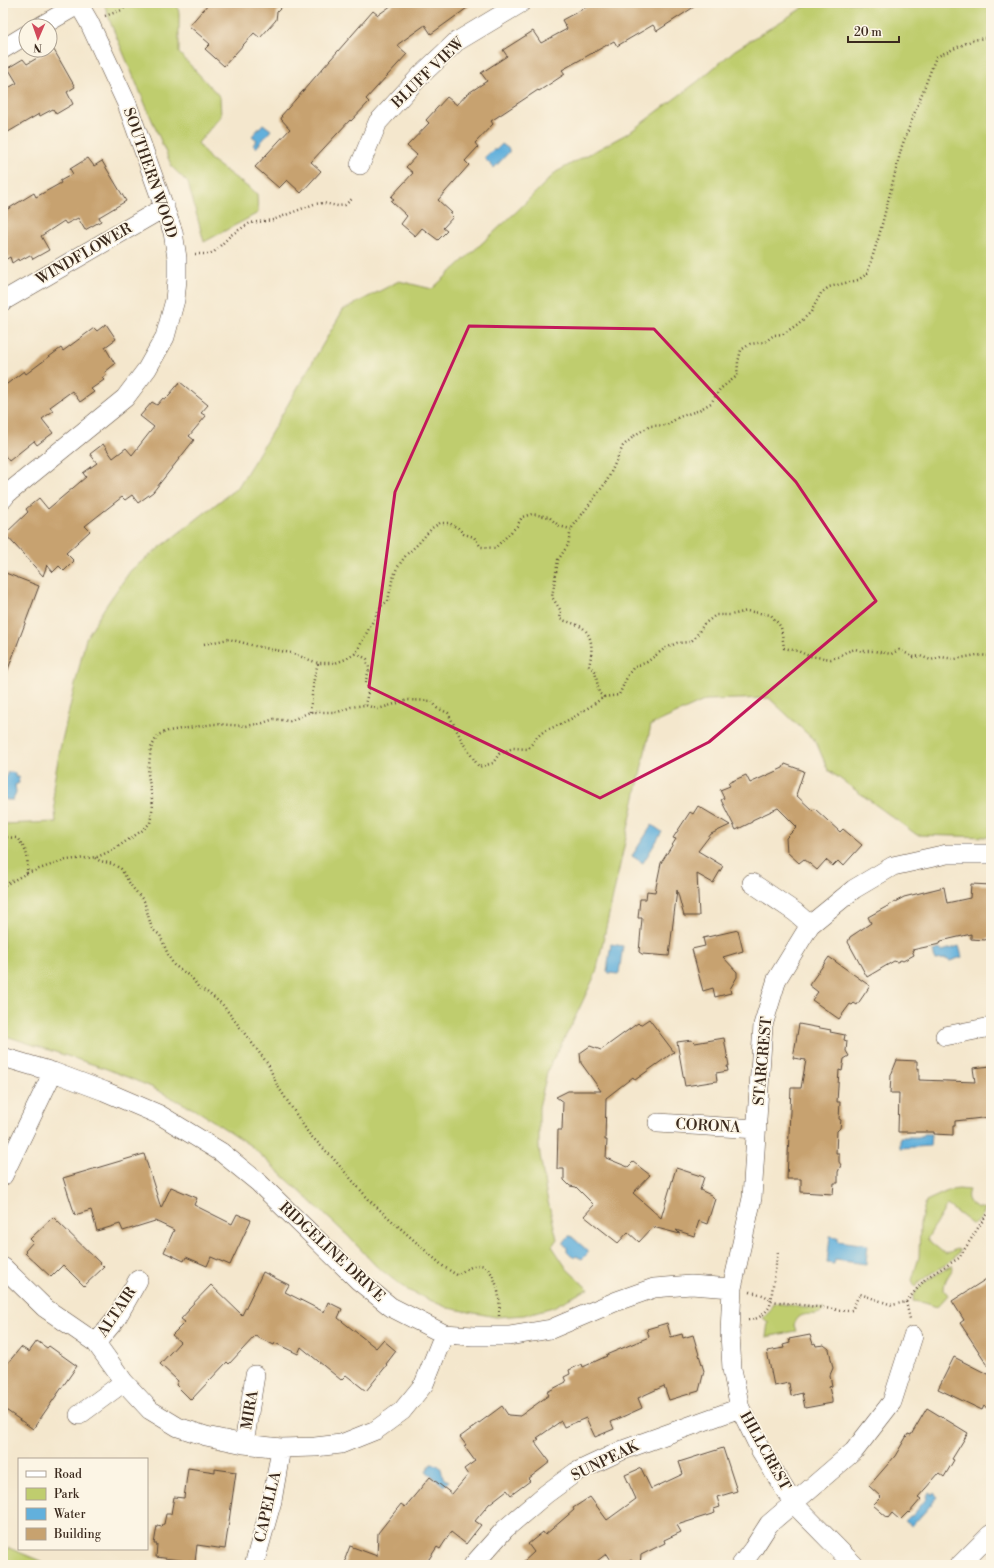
<svg xmlns="http://www.w3.org/2000/svg" width="994" height="1568" font-family="'Libre Bodoni',serif">
  <rect width="100%" height="100%" fill="#fcf5e5"/>
  <filter id="ink" filterUnits="userSpaceOnUse"><feTurbulence type="fractalNoise" baseFrequency=".025" numOctaves="2"/><feDisplacementMap in="SourceGraphic" scale="8" xChannelSelector="R" yChannelSelector="G"/><feConvolveMatrix kernelMatrix="1 2 1 2 8 2 1 2 1" color-interpolation-filters="sRGB"/></filter>
  <filter id="wash" filterUnits="userSpaceOnUse"><feTurbulence type="fractalNoise" baseFrequency=".012" numOctaves="4" result="noise"/><feDisplacementMap in="SourceGraphic" scale="16" xChannelSelector="R" yChannelSelector="G"/><feGaussianBlur stdDeviation="0.9" result="paint"/><feColorMatrix in="noise" values="0 0 0 0 0 0 0 0 0 0 0 0 0 0 0 0 0 1.4 0 .05"/><feComposite in="paint" operator="in"/></filter>
  <g filter="url(#wash)">
    <rect width="100%" height="100%" fill="#f4e7cd"/>
    <path fill="#bfcd6e" stroke="#7d7c46" d="M104,3h73l2,10v40l41,44 1,19 -23,27 12,16 47,35 1,19 -54,29 -16,-59 -16,-16 -61,-143z
      M817,3h174v834l-74,-2 -89,-65 -12,-28 -47,-44 -63,2 -55,25 -55,248 -24,51 -24,45 -9,38v41l7,45 11,46 -5,7 15,23 21,20 -35,18 -29,8 -28,2 -48,-9 -41,-18 -31,-24 -28,-30 -97,-90 -50,-33 -52,-27 -42,-17 -104,-34v-211l53,-2 -3,-35 7,-38 26,-111 19,-31 26,-37 107,-83 29,-47 76,-130 56,-29 33,8 84,-77 40,-40 74,-40 67,-50 38,-32 69,-43z
      M959,1189l10,1c-4,9 1,14 9,19l7,-1 6,-7v7l-4,4 -3,-1 -1,2 1,2 -11,10 -26,-20 -20,34 18,15 12,-5 3,2c-11,15 -31,22 -45,35l-3,-6 7,-23 1,-34 6,-22 24,-11z
      M952,1265l1,3c-4,8 -9,12 -9,22l4,5 -11,12 -12,-4 -12,-2c0,-16 27,-28 39,-36z
      M773,1303l51,6c-8,12 -23,-3 -30,16l2,6 -30,6 2,-15 -5,-4 7,-7z
      M9,1548l41,17h-47v-14z"/>
    <path fill="#62b0dc" stroke="#4e6d7d" d="M263,124l8,6 -15,18 -3,-3 4,-5 -5,-4z
      M502,144l7,5v3l-15,16 -10,-10 9,-8h3z
      M8,772l7,1v4h3l1,6 -4,2 1,7 -3,8h-6l-3,-1 -1,-17z
      M652,825l10,7 -19,31 -11,-7z
      M611,944l12,2 -4,27 -1,1 -9,-1 -2,-2z
      M959,946l3,11 -12,4 -4,-2 -11,1 -2,-9 6,-2 3,2z
      M923,1134h8l-1,12 -30,2v-11h22z
      M569,1236h2l17,15v2l-6,6 -6,-3 -2,2 -7,-7v-3l-3,-4v-2z
      M830,1236l8,1v4l30,4 -2,19 -31,-4 -1,4 -7,-1z
      M431,1464c13,1 9,7 13,15l5,2 -5,5 -18,-15z
      M929,1493l3,2 2,-2 4,4 -26,29 -7,-5 5,-5h2l15,-18 -1,-2z"/>
    <g id="blocks">
      <path fill="#c7a26f" d="M209,3h77l-9,9 -1,8 -16,18 -6,-5 -30,33 -19,-17 5,-5 -21,-18z
        M395,3h79l-43,31 -6,-9 -28,20 10,9 -41,45 3,3 -18,19 -1,-1 -39,42 10,9 -20,22 -14,-13 -8,8 -24,-21 35,-38 -9,-10 1,-2 -1,-1 92,-105 5,4z
        M594,3h106l-43,28 -4,-6 -36,21 -3,-5 -52,29 3,4 -26,17 -1,-1 -47,31 2,3 -18,19 3,4 -13,14 4,4 -31,35 14,13 -2,1 3,3 -10,11 4,3 -9,9 -16,-12 -7,8 -14,-12 6,-8 -16,-15 3,-2 -3,-2 22,-24 -7,-6 11,-12 -10,-9 22,-23 -3,-3 21,-23 10,8 10,-11 20,-13 -6,-8 26,-17 -4,-6 30,-19 8,12 26,-14 -5,-9z
        M54,50l21,37 -8,5 6,12 -17,10 -3,-5 -13,7 -1,-2 -36,21v-44l14,-8 -9,-15 15,-9 4,5 22,-13 1,1z
        M88,158l6,8 8,-5 24,40 -27,16 2,4 -16,9 -7,-12 -12,6 -2,-3 -23,15 8,14 -16,9 -3,-4 -11,6 -1,-2 -6,4 -2,-6 -7,4v-49l31,-19 2,4 25,-14 -1,-2 13,-7 -3,-5z
        M106,324l10,15 -11,8 10,17 -10,8 1,3 -4,3 2,2 -13,9 3,3 -14,10 -8,-11 -22,16 3,4 -11,8 11,14 -16,12 -3,-4 -25,20 -6,-8v-66l21,-16 2,3 35,-26 2,3 31,-23 3,3z
        M180,382l28,23 -7,8 5,3 -17,20 5,4 -41,52 -15,11 -6,-8 -7,5 -3,-3 -37,29 5,5 -24,22 8,8 -10,10 -5,-5 -6,6 -6,-7 -4,11 -38,-42 23,-22 -2,-3 13,-11 9,11 38,-32 -3,-4 14,-10 -7,-9 13,-10 10,14 13,-10 6,7 22,-28 -14,-11 12,-14 5,3 6,-7 2,1 5,-5z
        M3,572l36,14 -35,94h-1z
        M785,764l19,7 -8,24 16,15 3,-1 25,23 3,-3 19,16 -19,21 -5,-5 -5,5 -7,-6 -9,10 -13,-11 -5,4 -12,-11 -1,-14 11,-11 -19,-19 -26,12v2l-16,8 -15,-30 3,-2 -4,-8 10,-4 -2,-3 18,-8 4,8 33,-15z
        M698,806l32,19 -19,9 -13,17 25,15 -10,17 -16,-9 2,42h-15l-7,-26 -8,66 -27,-2 -3,-2 3,-34h-4l2,-19h6l1,-8 8,1 6,-29 15,-24 -3,-1 17,-26 3,2z
        M971,884l20,1v52l-6,3 -14,-1v-5l-30,7 -1,3 -28,6 2,5 -11,6 -2,-1 -4,2 -3,-1 -27,16 -19,-35 2,-5 21,-14 -3,-6 36,-20 40,-10 3,16 23,-5z
        M738,930l5,21 -20,6 14,15v5l-7,12 1,4 -16,4 -2,-9 -10,3 -11,-42 13,-3 -2,-8z
        M829,957l41,29 -13,19 -3,-2 -2,2 -2,-1 -11,15 -27,-19 6,-8 -9,-7z
        M649,1019l25,33 -39,28 -2,-3 -27,21 -1,42h2l-1,18 22,9 5,-5 17,13 -17,18 28,25 15,-50 28,9 -4,13 11,5 4,4 -8,25 -8,-3 -5,15 -18,-6 4,4 -27,-7 -14,15 -11,-10 -10,11 -34,-27 10,-11 -18,-18 -6,-1 -6,-6v-11h-7l1,-39h4l1,-28 -7,-5 12,-6h33l-20,-28 -1,-10 10,-7 11,4 37,-27 2,2z
        M799,1024l32,6 -1,2 15,3 -1,5 3,1 -1,10 3,5 -5,3 -2,12 -3,-1 -2,32h3l-1,17 2,1 -1,8 -3,3 -1,22h3v9l2,3 -3,7v11h-4l-1,11 -32,-2v-13h-14l4,-91h10l5,-28 -13,-2z
        M724,1038l5,28h-2l1,5 -12,2 1,8 -32,5 -8,-44 15,-2 3,3z
        M897,1060l20,1v8l2,-1v12l56,2 -2,-14 18,-2v51l-36,4v5h-2v9l-19,-1v-2h-36l1,-39h-9l1,-18z
        M144,1154l17,54 10,-21 26,11 -3,7 38,19 5,-10 14,6 -21,45 -19,-8 -4,9 -21,-9 -2,4 -20,-9 10,-22 -19,-9 -32,10 -3,-7 -23,7 -6,-21 -16,5 -12,-37z
        M53,1217l51,50 -20,19 -21,-21 -12,12 -26,-24 1,-1 -1,-1 8,-9 -3,-3z
        M263,1272l26,13 -4,7 39,20 4,-10 14,7 -4,9 38,30 7,-8 13,11 -10,13 1,1 -21,26 -20,-16 -5,5 -40,-33 -3,7 -23,-11 -1,2 -19,-9 -26,28 -2,-2 -36,38 -15,-15 2,-4 -18,-17 20,-22 -8,-7 13,-13 -4,-3 8,-9 -1,-1 23,-24 31,30z
        M991,1276v94l-31,-47 4,-3 -12,-19z
        M667,1323l4,14 11,-3 1,4 10,-3 11,36 -5,20 -30,9 -5,-14 -26,12 4,10 -31,14 3,7 -19,8 -9,-19 -22,9 -3,-6 -24,17 2,1 -4,3 15,20 -22,17 2,2 -19,14 -4,-5 -18,14 -14,17 6,4 -15,19 -15,-12 -11,17 -3,-2 -12,18h-80l1,-5 -1,-1 5,-13 27,10 1,-23 23,-29 4,3 25,-30 22,17 16,-19 -4,-6 11,-8 -11,-15 2,-1 -6,-8 34,-25 8,-6 6,9 12,1 29,-21 -2,-3 19,-10 -2,-5 6,-3 -1,-4 13,-6 1,3 24,-11 -1,-1 43,-18 -2,-8z
        M810,1335l3,9 2,-1 1,3 8,-1 5,4 4,19 -3,7 2,11 -3,1 3,13v3l-27,5 -3,-15 -11,3 -2,-13 -15,3 -7,-35 17,-3 -1,-3 7,-2 -1,-4z
        M37,1341l10,7 2,-2 28,20 -44,63 -30,-21v-39l18,-22 8,5z
        M954,1357l37,19v34l-7,-4 -2,4 -44,-21z
        M927,1408l41,25 -16,26 2,1 -10,17 -5,-4 -21,24 3,2 -12,14 -1,-1 -8,8 -8,-7 -4,5 -15,-13 8,-8 -12,-11 26,-30 13,-22 3,1z
        M723,1448l14,43 -20,6 3,10 -6,2 1,4 -38,12 4,7 -17,8 1,3 -24,12 -1,10h-3l-6,-5 -7,5h-11l-7,-11 -14,11h-72l14,-13 -6,-8 15,-12 2,3 29,-25 -1,-2 17,-11 17,23 29,-21 -11,-24 16,-7 10,21 32,-15 -4,-12z
        M188,1468l27,4v-3l21,3 -11,77 -28,-4 -2,17 -39,-5 1,-13h-3l3,-18 5,1 1,-3h1l2,-10h5l3,-17 10,1z"/>
    </g>
  </g>
  <g filter="url(#ink)">
    <use href="#blocks" fill-opacity="0" stroke="#574638" stroke-width="1"/>
    <g fill="none" stroke-linecap="round" stroke-linejoin="round">
      <g stroke="#574638" stroke-width="20">
        <path id="minor" d="M41,26l38,-22
          M3,49l23,-14
          M360,165l18,-43 43,-47 35,-33 65,-39
          M3,301l162,-94
          M3,499l4,-5 118,-96 22,-29 18,-32 10,-37 2,-21v-21l-4,-26 -46,-128 -38,-82 -11,-19
          M752,883l43,29 15,13
          M945,1036l46,-9
          M3,1057l50,15 51,19 56,24 61,37 38,31 100,98 32,26 53,27 29,2h36l42,-7 66,-28 37,-13 37,-3 41,3
          M658,1123l99,6
          M3,1176l50,-104
          M3,1267l42,41 51,35 28,39 26,28 28,17 28,9 38,8 37,4 34,-1 26,-3 35,-14 26,-19 22,-27 20,-50
          M96,1343l20,-24 22,-39
          M79,1415l45,-33
          M244,1444l11,-69
          M254,1565l18,-64 9,-53
          M473,1565l32,-36 41,-35 30,-22 47,-22 117,-42
          M741,1565l12,-16 16,-25 85,-73 38,-49 21,-66
          M854,1565l-61,-62 -32,-52 -21,-43 -8,-39 -2,-36 2,-45 20,-90 11,-173 14,-46 33,-54 44,-36 39,-23 54,-12h44
          M960,1565l31,-31"/>
      </g>
      <path stroke="#574638" stroke-width="2.5" stroke-dasharray="1 3" stroke-linecap="butt" d="M105,16l17,-6 7,-7
        M195,254h14l5,-2 17,-17 19,-12 23,-3 41,-16 9,-1 15,3 7,-1 8,-7
        M204,644l25,-5 26,7 36,7 27,10
        M356,653l11,6c0,3 2,7 2,10 -1,8 -6,12 0,19l-4,17
        M604,697l-5,-4 -4,-22 -6,-5c3,-12 5,-28 -5,-37 -5,-5 -17,-7 -24,-10l1,-8 -9,-14 6,-37 10,-15 3,-16 36,-48 16,-35 12,-11 15,-9 17,-1 12,-8 18,-6 14,-8 9,-14 17,-13 1,-14 3,-12 9,-6 15,-2 9,-7 9,-1 15,-10 13,-12 10,-19 8,-6 29,-7 9,-6 12,-38 23,-90 34,-89 37,-17 18,-3
        M310,712l4,-33 4,-16h17l11,-4 10,-6 25,-47 7,-5 4,-20 5,-13 9,-13 12,-11 14,-16 8,-5h9l9,5 6,6 10,3 7,10 14,1 22,-22 5,-9 10,-3 17,3 10,9 12,3
        M3,837l14,1c11,14 11,17 10,35l-24,13
        M95,858l5,3 13,3 8,5 11,18 12,14 8,28 8,6 9,22 5,8 18,13 7,10 8,4 15,12 46,60 9,21 32,49 22,22 40,46 73,65 13,8c6,-4 15,-10 23,-10 12,1 18,22 19,33 1,6 0,14 0,21
        M27,873l39,-13 31,-3 16,-7 30,-20 7,-7 3,-18 -5,-31 3,-26 7,-13 10,-4 46,-7 32,2 17,-3 11,-4 16,2 20,-9h28l13,-5 14,-2 13,4 30,-9 24,1 5,7 11,5 15,30 16,24 14,-4 6,-9 14,-6 15,1 9,-12 7,-6 17,-7 15,-8 28,-19 15,-2 9,-20 5,-7 14,-6 17,-13 13,-6 13,-1 5,-4 9,-14 12,-9h15l16,-4 24,4 10,12 3,21 14,3 11,5 22,3 7,-2 8,-5 9,-3 8,2h11l17,3 8,-4 15,7 6,-1 11,4 10,-3 14,2 22,-4 14,1
        M750,1292c9,2 15,2 21,9l77,10 4,-1 5,-11 3,-3v-2l32,11 14,-3 20,-24 33,-20 26,-41 6,-5
        M906,1302l4,17
        M748,1320c11,-1 16,-5 22,-14l8,-55"/>
      <use href="#minor" stroke="#fff" stroke-width="19"/>
    </g>
  </g>
  <path fill="none" stroke="#c2185b" stroke-width="3" stroke-linejoin="round" d="M469,326l185,3 142,153 80,119 -167,141 -109,56 -231,-111 26,-195z"/>
  <g text-anchor="middle" dominant-baseline="central" stroke-width="3.5" stroke-linejoin="round" paint-order="stroke">
    <g font-size="15" fill="#3b2a1e" stroke="#fcf5e5">
      <text transform="translate(428 73) rotate(-44)">BLUFF VIEW</text>
      <text transform="translate(150 173) rotate(71)">SOUTHERN WOOD</text>
      <text transform="translate(84 254) rotate(-30)">WINDFLOWER</text>
      <text transform="translate(763 1061) rotate(-85)">STARCREST</text>
      <text transform="translate(708 1126) rotate(3)">CORONA</text>
      <text transform="translate(332 1252) rotate(43)">RIDGELINE DRIVE</text>
      <text transform="translate(117 1312) rotate(-56)">ALTAIR</text>
      <text transform="translate(250 1410) rotate(-80)">MIRA</text>
      <text transform="translate(765 1451) rotate(61)">HILLCREST</text>
      <text transform="translate(605 1461) rotate(-26)">SUNPEAK</text>
      <text transform="translate(268 1507) rotate(-77)">CAPELLA</text>
    </g>
  </g>
  <rect width="994" height="1568" fill="none" stroke="#fcf5e5" stroke-width="16"/>
  <rect x="18" y="1458" width="130" height="92" fill="#fcf5e5" stroke="#afa495"/>
  <rect x="26" y="1471" width="20" height="6" fill="#ffffff" stroke="#afa495"/>
  <text x="54" y="1478" font-size="12" fill="#3b2a1e">Road</text>
  <rect x="26" y="1488" width="20" height="12" fill="#bfcd6e" stroke="#afa495"/>
  <text x="54" y="1498" font-size="12" fill="#3b2a1e">Park</text>
  <rect x="26" y="1508" width="20" height="12" fill="#62b0dc" stroke="#afa495"/>
  <text x="54" y="1518" font-size="12" fill="#3b2a1e">Water</text>
  <rect x="26" y="1528" width="20" height="12" fill="#c7a26f" stroke="#afa495"/>
  <text x="54" y="1538" font-size="12" fill="#3b2a1e">Building</text>
  <g transform="translate(38 38) rotate(182)"><circle r="19" fill="#fcf5e5" stroke="#afa495"/>
  <path d="M0-3L7 15L0 10L-7 15Z" fill="#d1495b"/>
  <text y="-6" font-size="11" font-weight="bold" text-anchor="middle" fill="#3b2a1e">N</text>
  </g>
  <path d="M848 36v6h51v-6" fill="none" stroke="#3b2a1e" stroke-width="2"/>
  <text x="854" y="36" font-size="12" fill="#3b2a1e" stroke="#fcf5e5" stroke-width="3" paint-order="stroke">20 m</text>
</svg>
